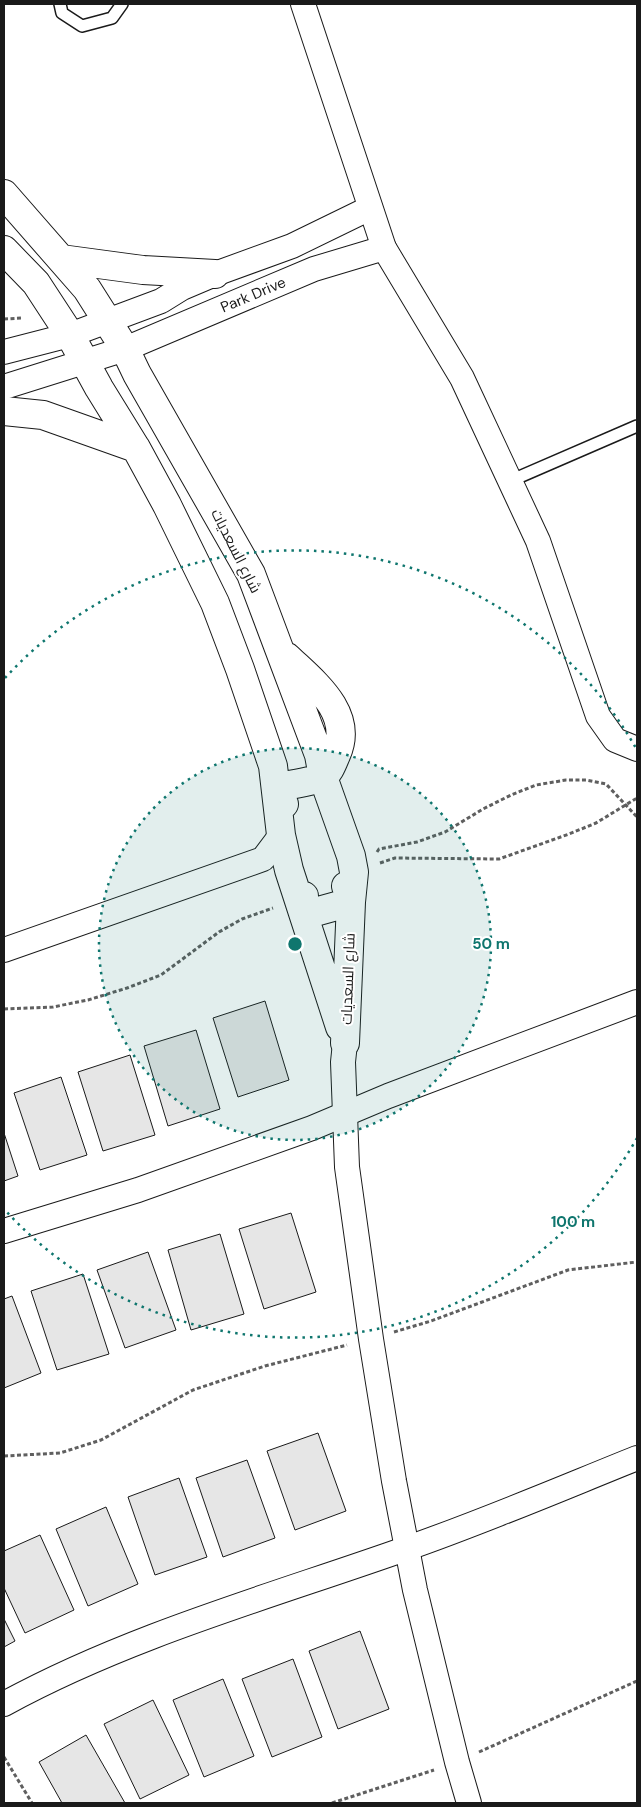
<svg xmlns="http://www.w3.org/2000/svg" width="641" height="1807" font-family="'DM Sans',Cairo,sans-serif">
  <rect width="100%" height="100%" fill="#fff"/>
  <path fill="#e6e6e6" stroke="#1a1a1a" d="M265,1001l24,79 -51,17 -25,-79z
    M196,1030l24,79 -52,17 -24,-80z
    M130,1055l25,80 -52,16 -25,-79z
    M61,1077l26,78 -47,15 -26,-77z
    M4,1133l14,43 -14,5z
    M291,1213l25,79 -52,17 -25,-80z
    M220,1234l24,80 -53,16 -23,-80z
    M148,1252l28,78 -51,18 -28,-78z
    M83,1274l26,80 -52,16 -26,-79z
    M12,1296l29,77 -37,15v-89z
    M318,1433l28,78 -51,19 -28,-79z
    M247,1460l28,78 -52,19 -27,-79z
    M179,1478l28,79 -52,18 -27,-78z
    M106,1507l32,77 -50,22 -32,-77z
    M40,1535l34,75 -49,23 -21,-45v-37z
    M4,1619l11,22 -11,6z
    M360,1631l29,78 -51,20 -29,-78z
    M293,1659l29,78 -50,20 -30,-78z
    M223,1679l31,77 -50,21 -31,-77z
    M153,1700l36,75 -49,24 -36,-75z
    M86,1735l39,68h-63l-23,-41z"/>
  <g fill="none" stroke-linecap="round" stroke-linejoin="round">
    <g stroke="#1a1a1a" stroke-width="14">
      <path id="lane" d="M60,4l2,9 20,13 30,-8 10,-14
        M510,481l127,-55"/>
    </g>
    <g stroke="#1a1a1a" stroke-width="26">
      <g id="street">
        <path d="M303,4l81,244 78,130 76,163 60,175 17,24 22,9"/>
        <path d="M4,352l66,-17 91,-34 21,-13 33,-14 77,-28 78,-38"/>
        <path id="s1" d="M4,387l121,-38 189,-80 70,-21"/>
        <path d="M4,950l259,-91 18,-24"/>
        <path d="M345,1043l-2,19 4,105 24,172 23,142 21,109 42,172 12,41"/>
        <path d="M4,1231l134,-41 174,-62 76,-32 249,-94"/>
        <path d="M4,1704c124,-68 268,-108 401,-155 78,-27 155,-60 232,-91"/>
      </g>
    </g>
    <g stroke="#1a1a1a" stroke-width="30">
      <path id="secondary" d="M4,194l83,95 38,60 12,25 114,200 68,181 4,22 28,79 3,16 -3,30 -6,141
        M4,250l32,33 34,52 29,53 37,60 31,57 48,98 25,66 33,97 8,69 8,35 51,157
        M61,259l82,11 72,4
        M4,411l39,4 93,33
        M284,804l-7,-17c11,-2 35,-5 45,-10 7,-3 11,-15 14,-22 19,-42 -23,-73 -49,-98
        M304,896v19l47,-13 -5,-16"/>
    </g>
    <path stroke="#5f5f5f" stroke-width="3" stroke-dasharray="4 2.5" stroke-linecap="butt" d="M4,319l19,-1
      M377,852l2,-3 38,-7 28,-10 38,-23 28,-14 25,-10 30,-5h20l20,4 31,33
      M380,863l15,-5 104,1 70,-25 27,-11 41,-25
      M4,1009l49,-2 35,-7 39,-12 34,-13 58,-43 23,-13 31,-11
      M394,1332l37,-11 137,-51 69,-8
      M4,1456l56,-3 41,-13 92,-50 72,-24 82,-21
      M479,1752l158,-71
      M4,1757l28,46
      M332,1803l102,-33"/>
    <use href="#lane" stroke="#fff" stroke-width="11"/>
    <use href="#street" stroke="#fff" stroke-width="24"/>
    <use href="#secondary" stroke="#fff" stroke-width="28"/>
  </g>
  <circle cx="295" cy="944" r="196" fill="#0f766e" fill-opacity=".12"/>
  <g fill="none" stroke="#0f766e" stroke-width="2.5" stroke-dasharray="2.5 5">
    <circle cx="295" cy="944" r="196"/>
    <path d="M637 1138A393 393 0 0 1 5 1210M5 678A393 393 0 0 1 637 750"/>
  </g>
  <g text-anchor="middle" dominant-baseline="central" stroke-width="4" stroke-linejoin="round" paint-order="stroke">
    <g font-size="15" fill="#1a1a1a" stroke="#fff">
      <text stroke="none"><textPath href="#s1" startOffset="266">Park Drive</textPath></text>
      <text transform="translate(236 551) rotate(63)">شارع السعديات</text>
      <text transform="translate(348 979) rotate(-88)">شارع السعديات</text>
    </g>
  </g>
  <circle cx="295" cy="944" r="8" fill="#0f766e" stroke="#fff" stroke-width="2.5"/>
  <g font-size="15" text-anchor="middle" font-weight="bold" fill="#0f766e" stroke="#fff" stroke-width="4" stroke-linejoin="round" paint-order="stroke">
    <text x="491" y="949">50 m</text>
    <text x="573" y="1227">100 m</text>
  </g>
  <rect width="641" height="1807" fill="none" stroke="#1a1a1a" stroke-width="10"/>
</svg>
